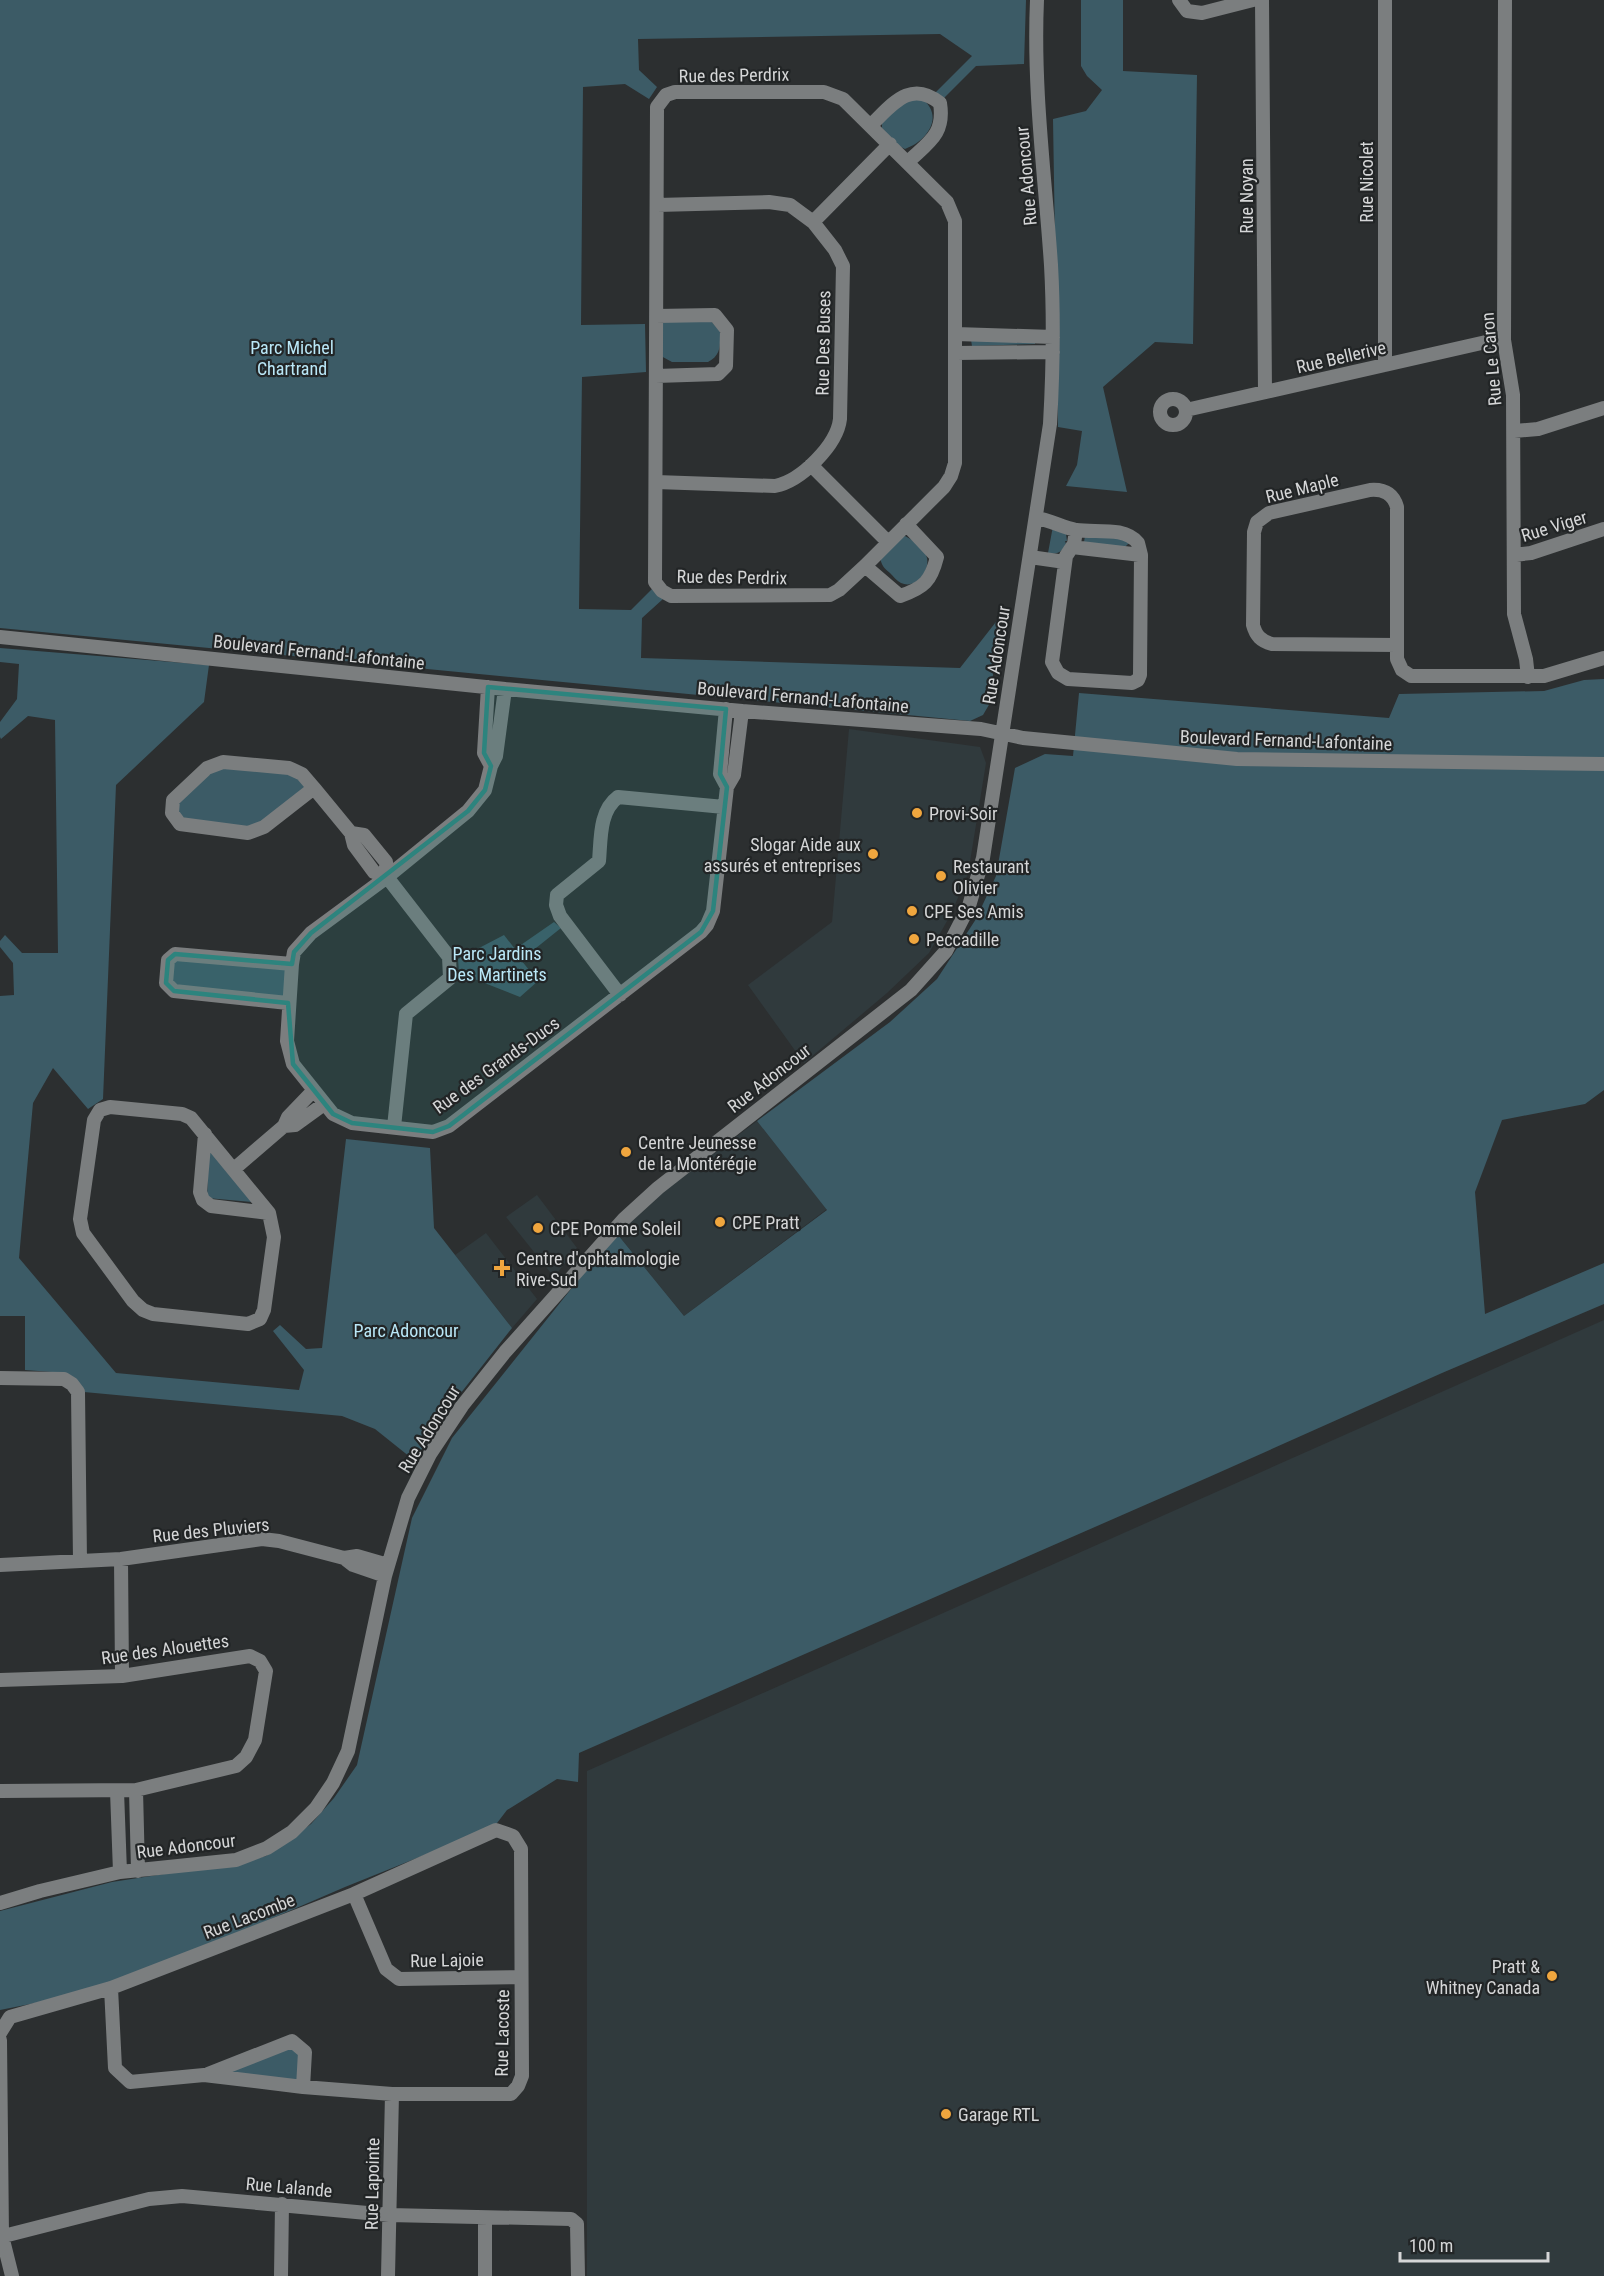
<svg xmlns="http://www.w3.org/2000/svg" width="1604" height="2276" font-family="'Roboto Condensed',sans-serif">
  <rect width="100%" height="100%" fill="#2c2f30"/>
  <path fill="#303a3d" d="M849,729l131,18 6,16 -18,111 -17,40 -22,39 -42,40 -83,70 -56,-78 84,-63z
    M757,1121l70,88 -143,107 -66,-81 31,-33z
    M537,1195l40,53 -23,29 -48,-60z
    M486,1233l51,66 -25,29 -57,-73z
    M1604,1320v956h-1017v-505z"/>
  <path fill="#3c5b66" d="M0,0h1026l-2,64 -48,2 -34,34 -7,-7 37,-37 -32,-22 -302,5 1,31 18,17 -8,12 -24,-15 -42,3 -2,238 64,-1 1,48 -64,5 -3,232 52,1 21,-21 11,10 -21,19 -1,40 319,10 39,-50 -9,85 -7,12 -13,6 -970,-93z
    M1081,0h42v71l74,4 -4,269 -38,-2 -52,45 24,105 -61,-6 11,-21 5,-34 -24,-4 -5,-308 33,-8 16,-21 -15,-14 -6,-10z
    M921,98c24,17 7,43 -16,51l-8,-4 -15,-17v-8l19,-20z
    M710,320l10,11c0,13 2,24 -12,31h-36l-11,-6v-32l5,-3z
    M971,340l64,3v1l-63,2z
    M1053,526l13,8 1,7h-2l1,3c-4,8 -9,11 -18,9z
    M905,536c8,4 18,11 21,19 6,14 -9,35 -25,28 -4,-2 -8,-7 -11,-10 -6,-5 -8,-7 -10,-15l15,-19z
    M1085,536l40,2 4,5 -4,4 -41,-5z
    M0,648l209,17 -5,37 -88,83 -13,314 -15,10 -35,-41 -20,35 -14,155 97,115 183,17 5,-20 -31,-39 7,-6 26,24 16,-1 24,-209 84,9 4,80 78,100 -74,94 -23,39 -40,-32 -33,-13 -258,-24 -19,-19 -40,-3v-54h-25v-320l14,-1 -1,-32 -13,-16v-6l5,-6 17,18h36l-3,-233 -27,-4 -27,23 -1,-2v-15l17,-23 2,-35 -19,-2z
    M1604,679v411l-19,14 -83,16 -27,72 10,122 119,-51v41l-162,69 -233,104 -630,276 -1,29 -21,-3 -50,31 -13,17 -149,60 -234,101 -111,22v-99l112,-29 130,-20 24,-6 45,-32 23,-26 23,-33 55,-247 40,-80 139,-174 27,-29 66,81 143,-106 -70,-89 133,-99 47,-43 39,-60 20,-43 19,-108 30,-14 28,2 6,-63 310,25 10,-24 145,-3 40,-11z
    M207,768h82l25,20 -50,39 -84,-3 -7,-24z
    M554,922l7,6 -40,32 17,21 -18,16 -61,-24 -1,-14 46,-24 11,14z
    M168,960l124,4 -4,39 -114,-12z
    M209,1150l43,52 -45,-4z
    M292,2041l13,11 -2,35 -99,-12z"/>
  <g fill="none" stroke-linecap="round" stroke-linejoin="round">
    <path stroke="#7b7e7f" stroke-width="14" d="M1179,0l8,11 15,2 51,-13
      M1262,0l3,392
      M1385,0v365
      M1505,0l-1,340 9,55 1,219 12,45 2,18
      M675,92h149l19,7 104,103 8,19v242l-4,13 -7,11 -79,79 -26,24 -9,5 -159,1 -9,-5 -7,-9 2,-475 9,-12z
      M871,125c21,-20 39,-46 69,-22 5,31 -11,39 -32,59
      M813,222l77,-78
      M956,334l97,3
      M956,353l97,-1
      M656,376l62,-2 8,-8 1,-36 -12,-15 -59,1
      M1160 412a13 13 0 1 1 26 0a13 13 0 1 1-26 0Z
      M1186,410l300,-68 18,-2
      M1514,431l24,-2 66,-21
      M811,465l77,77
      M656,482l119,4c26,-5 62,-41 65,-67l3,-153 -8,-16 -22,-28 -23,-17 -21,-3 -112,3
      M1036,518c14,2 26,9 40,12 20,3 48,-4 62,13l3,12 -1,120 -2,5 -6,3 -64,-4 -10,-6 -6,-11 14,-106 8,-12 2,-14
      M1072,547l69,8
      M1514,555l17,-2 73,-24
      M1030,557l35,5
      M865,566l35,30c24,-8 31,-15 37,-39l-31,-33
      M0,637l505,52 237,22 239,18 42,9 214,21 367,5
      M1397,645l-125,-1c-11,-3 -16,-8 -19,-19l1,-93 3,-10 12,-9 101,-23c13,-1 23,3 27,17v152l5,11 9,6h133l60,-18
      M488,687l-4,66 7,13
      M505,689l-9,67 -5,10 -6,24 -17,21 -81,66 -76,56 -17,19 -2,12 -5,77 6,23 40,50 19,9 81,9 16,-6 252,-194 6,-7 6,-14 14,-124 7,-12 8,-64
      M726,709l-6,65 7,13
      M223,762l66,6 13,6 12,14 -50,39 -16,6 -68,-9 -8,-11 1,-13 34,-32z
      M314,788l37,45 3,12 20,27 13,5
      M351,833l13,2 22,27 1,15 62,80 1,21 -44,36 -12,113
      M620,995l-60,-79 -4,-11 1,-10 42,-34c2,-22 0,-50 19,-64l106,10
      M288,1003l-114,-12 -8,-8 2,-23 7,-6 117,10
      M313,1091l-25,26 -4,9 11,-1 29,-21
      M110,1107l72,7 9,4 78,95 5,24 -10,73 -4,9 -12,5 -95,-10 -10,-4 -10,-9 -50,-68 -3,-14 14,-99 6,-10z
      M205,1134l-5,58 3,8 8,6 58,7
      M234,1169l50,-43
      M0,1378l64,1 8,5 6,8 2,169
      M344,1558l13,-2 31,9
      M121,1559l1,117
      M0,1565l121,-6 141,-20 17,2 65,17 9,7 32,11
      M0,1680l122,-4 128,-20 10,5 6,10 -11,69 -9,17 -10,9 -100,24 -136,1
      M136,1790l2,81
      M117,1791l3,81
      M354,1894l32,75 13,10 122,-2
      M0,1903l40,-12 80,-19 116,-12 31,-12 25,-16 24,-24 17,-25 15,-32 37,-175 23,-78 22,-44 32,-48 43,-54 119,-133 34,-31 253,-198 35,-39 23,-45 14,-48 67,-434c3,-53 4,-106 1,-159 -6,-89 -18,-176 -14,-265
      M0,2033l10,-16 101,-29 243,-94 142,-64 17,6 8,13 1,227 -4,10 -7,8h-119l-89,-7 -99,-12 -74,7 -15,-14 -4,-80
      M0,2040l2,196 10,40
      M208,2074l84,-33 13,11 -2,35
      M0,2237l149,-38 33,-3 207,19 182,4 6,5 1,52
      M281,2276l1,-72
      M388,2276l4,-182
      M485,2276v-58"/>
  </g>
  <path fill="#2d847e" fill-opacity="0.2" stroke="#2d847e" stroke-width="4.5" stroke-linejoin="round" d="M488,687l238,22 -6,65 7,13 -14,124 -12,21 -252,194 -16,6 -81,-9 -19,-9 -40,-50 -5,-61 -114,-12 -8,-8 2,-23 7,-6 117,10 2,-12 17,-19 157,-122 17,-21 6,-24 -7,-13z"/>
  <g fill="#f0a63e" stroke="#222526" stroke-width="2">
    <circle cx="917" cy="813" r="6"/>
    <circle cx="873" cy="854" r="6"/>
    <circle cx="941" cy="876" r="6"/>
    <circle cx="912" cy="911" r="6"/>
    <circle cx="914" cy="939" r="6"/>
    <circle cx="626" cy="1152" r="6"/>
    <circle cx="720" cy="1222" r="6"/>
    <circle cx="538" cy="1228" r="6"/>
    <path d="M499 1259h6v6h6v6h-6v6h-6v-6h-6v-6h6z"/>
    <circle cx="1552" cy="1976" r="6"/>
    <circle cx="946" cy="2114" r="6"/>
  </g>
  <g text-anchor="middle" dominant-baseline="central" stroke-width="4.5" stroke-linejoin="round" paint-order="stroke">
    <g font-size="18" fill="#d5d6d7" stroke="#222526">
      <text transform="translate(734 75) rotate(-1)">Rue des Perdrix</text>
      <text transform="translate(1026 176) rotate(-95)">Rue Adoncour</text>
      <text transform="translate(1366 182) rotate(-90)">Rue Nicolet</text>
      <text transform="translate(1246 196) rotate(-90)">Rue Noyan</text>
      <text transform="translate(823 343) rotate(-89)">Rue Des Buses</text>
      <text transform="translate(1341 357) rotate(-13)">Rue Bellerive</text>
      <text transform="translate(1491 359) rotate(-95)">Rue Le Caron</text>
      <text transform="translate(1302 488) rotate(-14)">Rue Maple</text>
      <text transform="translate(1554 526) rotate(-17)">Rue Viger</text>
      <text transform="translate(732 577) rotate(1)">Rue des Perdrix</text>
      <text transform="translate(319 652) rotate(6)">Boulevard Fernand-Lafontaine</text>
      <text transform="translate(996 655) rotate(-81)">Rue Adoncour</text>
      <text transform="translate(803 697) rotate(5)">Boulevard Fernand-Lafontaine</text>
      <text transform="translate(1286 740) rotate(2)">Boulevard Fernand-Lafontaine</text>
      <text transform="translate(496 1065) rotate(-36)">Rue des Grands-Ducs</text>
      <text transform="translate(769 1078) rotate(-38)">Rue Adoncour</text>
      <text transform="translate(429 1429) rotate(-58)">Rue Adoncour</text>
      <text transform="translate(211 1530) rotate(-6)">Rue des Pluviers</text>
      <text transform="translate(165 1649) rotate(-8)">Rue des Alouettes</text>
      <text transform="translate(186 1846) rotate(-7)">Rue Adoncour</text>
      <text transform="translate(249 1916) rotate(-21)">Rue Lacombe</text>
      <text transform="translate(447 1960) rotate(-1)">Rue Lajoie</text>
      <text transform="translate(502 2033) rotate(-89)">Rue Lacoste</text>
      <text transform="translate(372 2184) rotate(-89)">Rue Lapointe</text>
      <text transform="translate(289 2187) rotate(5)">Rue Lalande</text>
    </g>
    <g font-size="18" fill="#bae8f8" stroke="#222526">
      <text x="292" y="347">Parc Michel<tspan x="292" dy="21">Chartrand</tspan></text>
      <text x="497" y="953">Parc Jardins<tspan x="497" dy="21">Des Martinets</tspan></text>
      <text x="406" y="1330">Parc Adoncour</text>
    </g>
    <g font-size="18" fill="#d5d6d7" stroke="#222526" text-anchor="start">
      <text x="929" y="813">Provi-Soir</text>
      <text x="861" y="844" text-anchor="end">Slogar Aide aux<tspan x="861" dy="21">assurés et entreprises</tspan></text>
      <text x="953" y="866">Restaurant<tspan x="953" dy="21">Olivier</tspan></text>
      <text x="924" y="911">CPE Ses Amis</text>
      <text x="926" y="939">Peccadille</text>
      <text x="638" y="1142">Centre Jeunesse<tspan x="638" dy="21">de la Montérégie</tspan></text>
      <text x="732" y="1222">CPE Pratt</text>
      <text x="550" y="1228">CPE Pomme Soleil</text>
      <text x="516" y="1258">Centre d'ophtalmologie<tspan x="516" dy="21">Rive-Sud</tspan></text>
      <text x="1540" y="1966" text-anchor="end">Pratt &amp;<tspan x="1540" dy="21">Whitney Canada</tspan></text>
      <text x="958" y="2114">Garage RTL</text>
    </g>
  </g>
  <path d="M1400 2252v9h148v-9" fill="none" stroke="#d5d6d7" stroke-width="3"/>
  <text x="1409" y="2252" font-size="18" fill="#d5d6d7" stroke="#222526" stroke-width="4.5" paint-order="stroke">100 m</text>
</svg>
